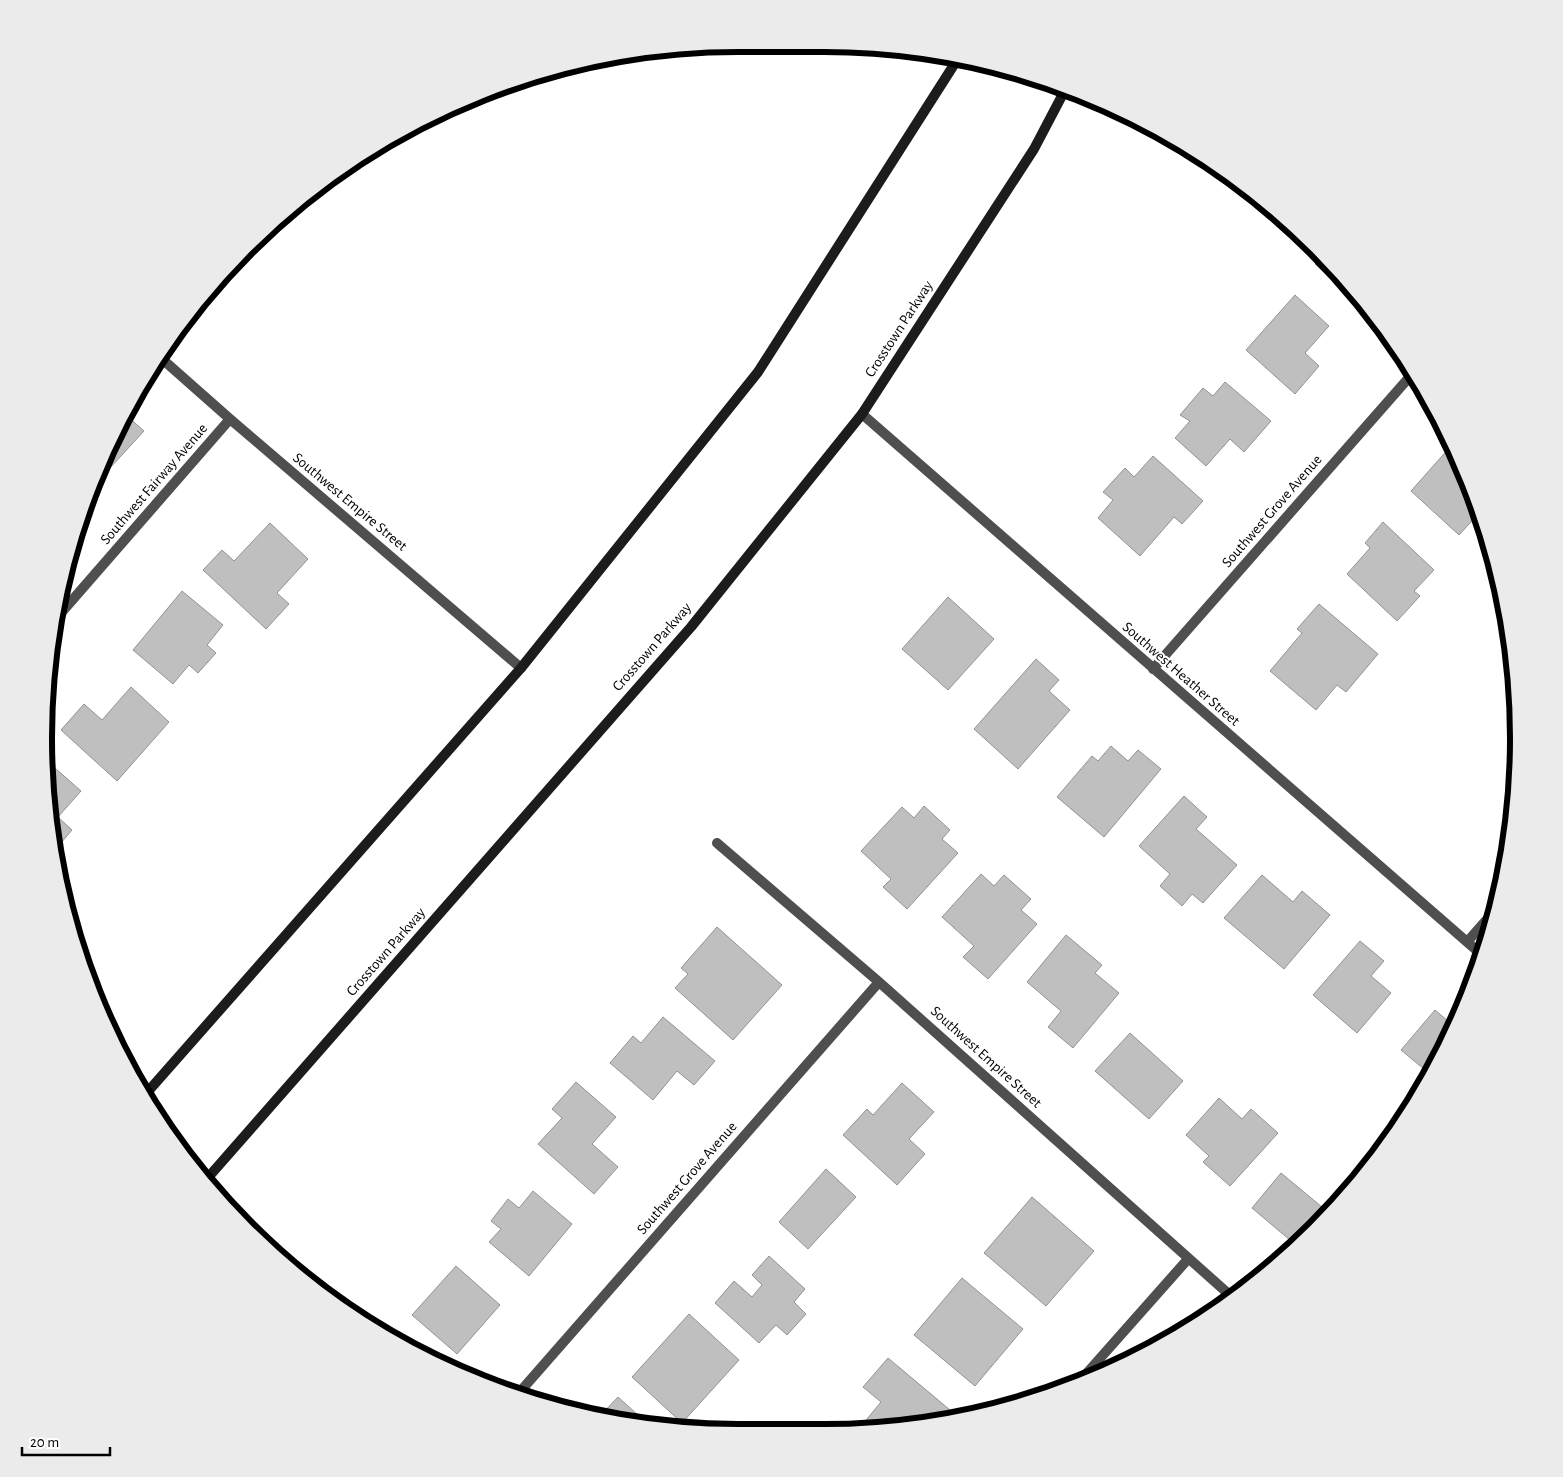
<svg xmlns="http://www.w3.org/2000/svg" width="1563" height="1477" font-family="'Alegreya Sans',sans-serif">
  <rect width="100%" height="100%" fill="#fff"/>
  <path fill="#bfbfbf" stroke="#939393" d="M1322,257l25,24 20,27 -1,2 -51,-46z
    M1295,295l34,31 -24,27 14,13 -24,28 -49,-44z
    M1225,382l46,39 -27,31 -14,-13 -24,27 -31,-28 15,-17 -10,-6 23,-27 10,8z
    M126,415l18,16 -46,50 -1,-1z
    M1451,446l30,65 -22,24 -48,-44z
    M1153,456l50,45 -21,23 -8,-7 -34,39 -42,-38 15,-18 -10,-8 22,-24 9,9z
    M1383,522l51,48 -20,21 6,5 -23,25 -50,-47 23,-26 -5,-5z
    M270,523l38,36 -31,34 12,11 -23,25 -63,-59 19,-20 12,11z
    M182,591l41,34 -16,20 9,8 -18,20 -9,-8 -16,19 -40,-34z
    M948,597l46,42 -46,51 -46,-41z
    M1319,604l59,50 -32,38 -9,-7 -21,25 -46,-39 32,-38 -5,-4z
    M1036,659l23,21 -10,11 21,19 -52,59 -44,-40z
    M131,687l38,35 -52,59 -56,-51 23,-26 18,16z
    M1515,710l1,16 -9,-7z
    M1111,746l17,15 10,-11 23,19 -57,68 -47,-40 35,-41 6,5z
    M47,761l34,30 -23,26 14,13 -17,20 -5,-21z
    M1184,796l23,21 -11,12 41,36 -34,38 -11,-9 -10,12 -22,-20 10,-12 -31,-28z
    M924,806l26,24 -8,9 16,14 -51,56 -24,-22 8,-8 -30,-28 41,-44 12,11z
    M981,874l13,12 10,-11 27,24 -10,11 16,14 -49,55 -25,-22 11,-11 -32,-29z
    M1262,875l31,27 9,-11 28,24 -46,54 -60,-51z
    M717,927l65,58 -49,55 -58,-52 13,-14 -7,-6z
    M1066,935l36,30 -7,8 24,20 -46,55 -25,-21 13,-16 -34,-29z
    M1360,941l24,20 -13,15 20,17 -34,40 -44,-38z
    M1435,1010l20,17 -8,19 -17,28 -29,-24z
    M663,1017l52,44 -21,24 -17,-14 -24,29 -43,-37 23,-27 8,7z
    M1130,1033l53,48 -34,38 -54,-48z
    M576,1082l40,35 -24,27 26,23 -24,27 -56,-50 24,-26 -10,-9z
    M902,1083l32,29 -25,27 16,15 -28,31 -54,-50 24,-26 6,6z
    M1219,1098l23,21 9,-10 27,24 -48,53 -27,-24 6,-6 -23,-21z
    M826,1169l30,28 -48,52 -29,-27z
    M1281,1173l47,39 -31,34 -45,-38z
    M533,1191l39,33 -43,52 -40,-34 12,-13 -10,-8 17,-22 11,9z
    M1032,1197l62,54 -48,55 -62,-53z
    M769,1256l36,33 -11,13 12,12 -19,21 -11,-10 -17,18 -44,-40 19,-22 18,16 10,-12 -10,-10z
    M456,1266l44,39 -43,49 -45,-39z
    M962,1278l61,51 -48,57 -61,-51z
    M689,1314l50,46 -57,63 -50,-46z
    M888,1358l68,57 -2,3 -39,9 -49,2 -4,-4 19,-23 -18,-15z
    M618,1397l30,27 -50,-6z"/>
  <g fill="none" stroke-linecap="round" stroke-linejoin="round">
    <path stroke="#4f4f4f" stroke-width="10" d="M161,358l69,61 291,249
      M862,414l620,541
      M61,613l169,-194
      M1153,669l260,-296
      M717,843l162,139 353,315
      M1467,942l30,-34
      M1079,1382l109,-123
      M518,1394l361,-412"/>
    <path stroke="#1c1c1c" stroke-width="10" d="M144,1096l377,-428 237,-296 199,-312
      M205,1181l486,-554 171,-213 172,-265 31,-59"/>
  </g>
  <g text-anchor="middle" dominant-baseline="central" stroke-width="4" stroke-linejoin="round" paint-order="stroke">
    <g font-size="15" fill="#000" stroke="#fff">
      <text transform="translate(899 329) rotate(-57)">Crosstown Parkway</text>
      <text transform="translate(154 484) rotate(-49)">Southwest Fairway Avenue</text>
      <text transform="translate(350 502) rotate(40)">Southwest Empire Street</text>
      <text transform="translate(1272 511) rotate(-49)">Southwest Grove Avenue</text>
      <text transform="translate(652 647) rotate(-49)">Crosstown Parkway</text>
      <text transform="translate(1181 674) rotate(41)">Southwest Heather Street</text>
      <text transform="translate(386 952) rotate(-49)">Crosstown Parkway</text>
      <text transform="translate(986 1057) rotate(42)">Southwest Empire Street</text>
      <text transform="translate(687 1178) rotate(-49)">Southwest Grove Avenue</text>
    </g>
  </g>
  <path d="M0 0H1563V1477H0ZM738 52H824A686 686 0 0 1 1510 738V738A686 686 0 0 1 824 1424H738A686 686 0 0 1 52 738V738A686 686 0 0 1 738 52Z" fill="#ebebeb" fill-rule="evenodd"/>
  <path fill="none" stroke="#000" stroke-width="6" d="M738 52H824A686 686 0 0 1 1510 738V738A686 686 0 0 1 824 1424H738A686 686 0 0 1 52 738V738A686 686 0 0 1 738 52Z"/>
  <path d="M22 1447v8h88v-8" fill="none" stroke="#000000" stroke-width="2.5"/>
  <text x="30" y="1447" font-size="15" fill="#000000" stroke="#ffffff" stroke-width="4" paint-order="stroke">20 m</text>
</svg>
